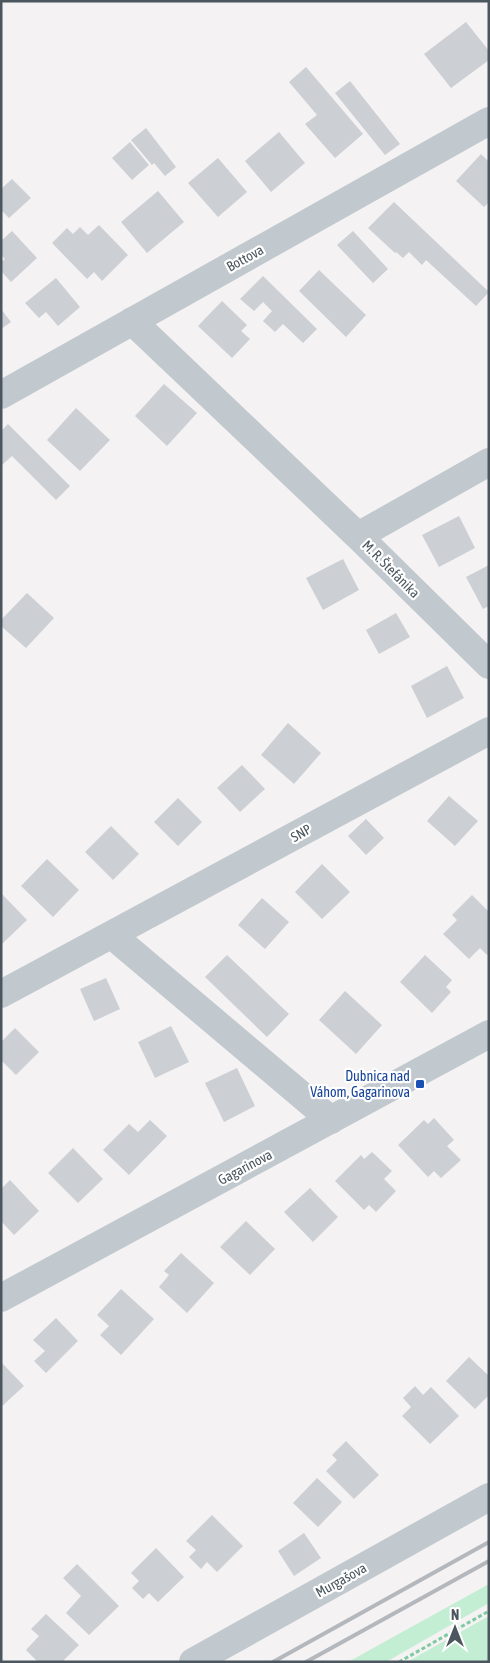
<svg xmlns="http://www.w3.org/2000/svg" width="490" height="1663" font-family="'Asap Condensed',sans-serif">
  <rect width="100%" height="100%" fill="#f4f2f2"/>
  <path fill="#c4eed3" d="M489,1584v19l-103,59h-38z
    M489,1616v46h-82z"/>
  <path fill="#cccfd4" d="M466,22l23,29v9l-38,28 -27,-34z
    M306,67l57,67 -28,24 -30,-34 12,-9 -28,-33z
    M350,81l50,63 -15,11 -50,-62z
    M146,128l30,39 -11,9 -11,-13 -2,2 -21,-25z
    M279,132l26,31 -34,29 -26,-31z
    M130,142l19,23 -17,15 -20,-22z
    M481,154l8,8v40l-5,5 -28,-26z
    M218,158l29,34 -29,25 -30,-34z
    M12,179l19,19 -22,20 -8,-8v-21z
    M158,191l26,31 -37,31 -26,-31z
    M394,202l95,90 -13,14 -50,-46 -4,5 -13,-13 -6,6 -7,-6 -1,1 -27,-25z
    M99,225l29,30 -26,26 -8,-9 -7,7 -35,-36 15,-15 6,6 7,-7 8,8z
    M12,231l25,27 -26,24 -10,-11v-9l4,-3 -4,-4v-14z
    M353,231l35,38 -15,14 -36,-38z
    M319,270l47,45 -20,22 -47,-46z
    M263,276l54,53 -14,14 -20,-19 -8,8 -12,-11 9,-10 -9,-9 -9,9 -14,-12z
    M56,278l24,29 -22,19 -12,-14 -7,6 -14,-15z
    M222,301l25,24 -6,6 9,8 -18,19 -34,-32z
    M1,309l10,13 -10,7z
    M164,384l33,29 -30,33 -32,-30z
    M76,408l34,32 -30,31 -33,-31z
    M8,424l62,62 -14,14 -44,-44 -11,10v-35z
    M459,516l16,32 -36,19 -17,-32z
    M343,559l16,31 -36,20 -17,-32z
    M489,565v41l-6,3 -17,-32z
    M27,593l27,25 -28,30 -25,-22v-6z
    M396,613l14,24 -31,17 -13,-24z
    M447,666l17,32 -37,20 -16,-32z
    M288,723l33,30 -27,31 -33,-29z
    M242,765l23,24 -25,23 -23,-24z
    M449,796l29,25 -23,25 -28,-25z
    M178,798l24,24 -24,24 -24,-24z
    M366,819l18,19 -18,17 -18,-19z
    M111,826l28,28 -26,26 -28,-28z
    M47,859l32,31 -26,27 -32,-31z
    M322,864l28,28 -28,27 -27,-27z
    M1,893l26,27 -26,25z
    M472,895l17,17v41l-2,2 -7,-7 -11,11 -26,-25 14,-14 -5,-5z
    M262,898l27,24 -24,27 -27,-24z
    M227,955l62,59 -22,23 -62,-60z
    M425,955l27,25 -6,7 5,5 -19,21 -32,-31z
    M106,978l14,31 -26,12 -14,-32z
    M345,991l37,34 -26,29 -37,-34z
    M171,1026l18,36 -34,16 -17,-36z
    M15,1028l24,24 -23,23 -15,-15v-18z
    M237,1068l18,38 -31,16 -19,-39z
    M434,1118l20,22 -7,6 14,14 -20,18 -7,-7 -6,6 -30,-32 26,-25 4,4z
    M150,1120l17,16 -38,39 -26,-25 26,-26 9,8z
    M73,1148l30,31 -25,24 -30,-30z
    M372,1152l20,19 -8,8 12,12 -20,21 -7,-7 -5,5 -29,-29 26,-26 3,4z
    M10,1180l29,31 -25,24 -13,-14v-32z
    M310,1188l28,29 -25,25 -29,-30z
    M246,1221l29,28 -25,26 -30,-28z
    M181,1253l33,30 -27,30 -28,-26 10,-12 -5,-4z
    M121,1289l33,30 -33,36 -21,-20 9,-9 -12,-11z
    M56,1318l22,23 -32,32 -12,-12 11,-10 -12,-11z
    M469,1357l20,19v19l-14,14 -29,-28z
    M1,1362l23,24 -23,21z
    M415,1386l8,9 8,-8 28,29 -29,28 -28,-28 9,-9 -8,-9z
    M346,1441l33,34 -25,24 -28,-28 11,-11 -5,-5z
    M317,1478l25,24 -24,25 -25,-24z
    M212,1515l31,31 -26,26 -10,-10 -6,7 -12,-12 7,-7 -10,-9z
    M304,1533l17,25 -27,18 -16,-25z
    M156,1548l28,29 -26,25 -9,-9 -6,6 -11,-11 7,-7 -8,-8z
    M77,1564l42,42 -30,29 -23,-22 15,-17 -18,-18z
    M46,1614l33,31 -17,17h-24l-12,-12 13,-14 -8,-7z"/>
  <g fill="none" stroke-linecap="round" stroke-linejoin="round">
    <path stroke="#7ecaa2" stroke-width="3" stroke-dasharray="4 2.5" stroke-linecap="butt" d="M399,1662l90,-51"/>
    <path stroke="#c1c9cf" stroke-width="28" d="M132,321l226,215
      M1,395l488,-274
      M489,462l-131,74 131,129
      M113,936l218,184
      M1,994l488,-263
      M1,1298l488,-264
      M193,1662l296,-165"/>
    <path stroke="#b4b7bc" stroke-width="4" d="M273,1662l216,-120
      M306,1662l183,-101"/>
  </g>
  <rect fill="#1a4fb4" stroke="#fff" stroke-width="2" x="415" y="1079" width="10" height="10" rx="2.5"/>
  <g text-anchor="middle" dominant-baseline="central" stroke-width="4.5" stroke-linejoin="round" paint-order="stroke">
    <g font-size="14" fill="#4b565e" stroke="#fff">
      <text transform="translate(245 258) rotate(-29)">Bottova</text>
      <text transform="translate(391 569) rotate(45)">M. R. Štefánika</text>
      <text transform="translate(301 833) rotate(-29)">SNP</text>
      <text transform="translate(245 1167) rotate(-28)">Gagarinova</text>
      <text transform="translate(341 1580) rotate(-29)">Murgašova</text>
    </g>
    <g font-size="14" fill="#164399" stroke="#fff" text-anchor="end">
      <text x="410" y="1076">Dubnica nad<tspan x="410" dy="16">Váhom, Gagarinova</tspan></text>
    </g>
  </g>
  <rect width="490" height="1663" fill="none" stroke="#4b565e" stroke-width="5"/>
  <g transform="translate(455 1628)" stroke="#ffffff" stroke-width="4" paint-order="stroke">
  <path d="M0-4L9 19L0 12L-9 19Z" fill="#4b565e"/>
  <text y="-8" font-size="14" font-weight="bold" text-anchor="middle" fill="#4b565e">N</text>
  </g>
</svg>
